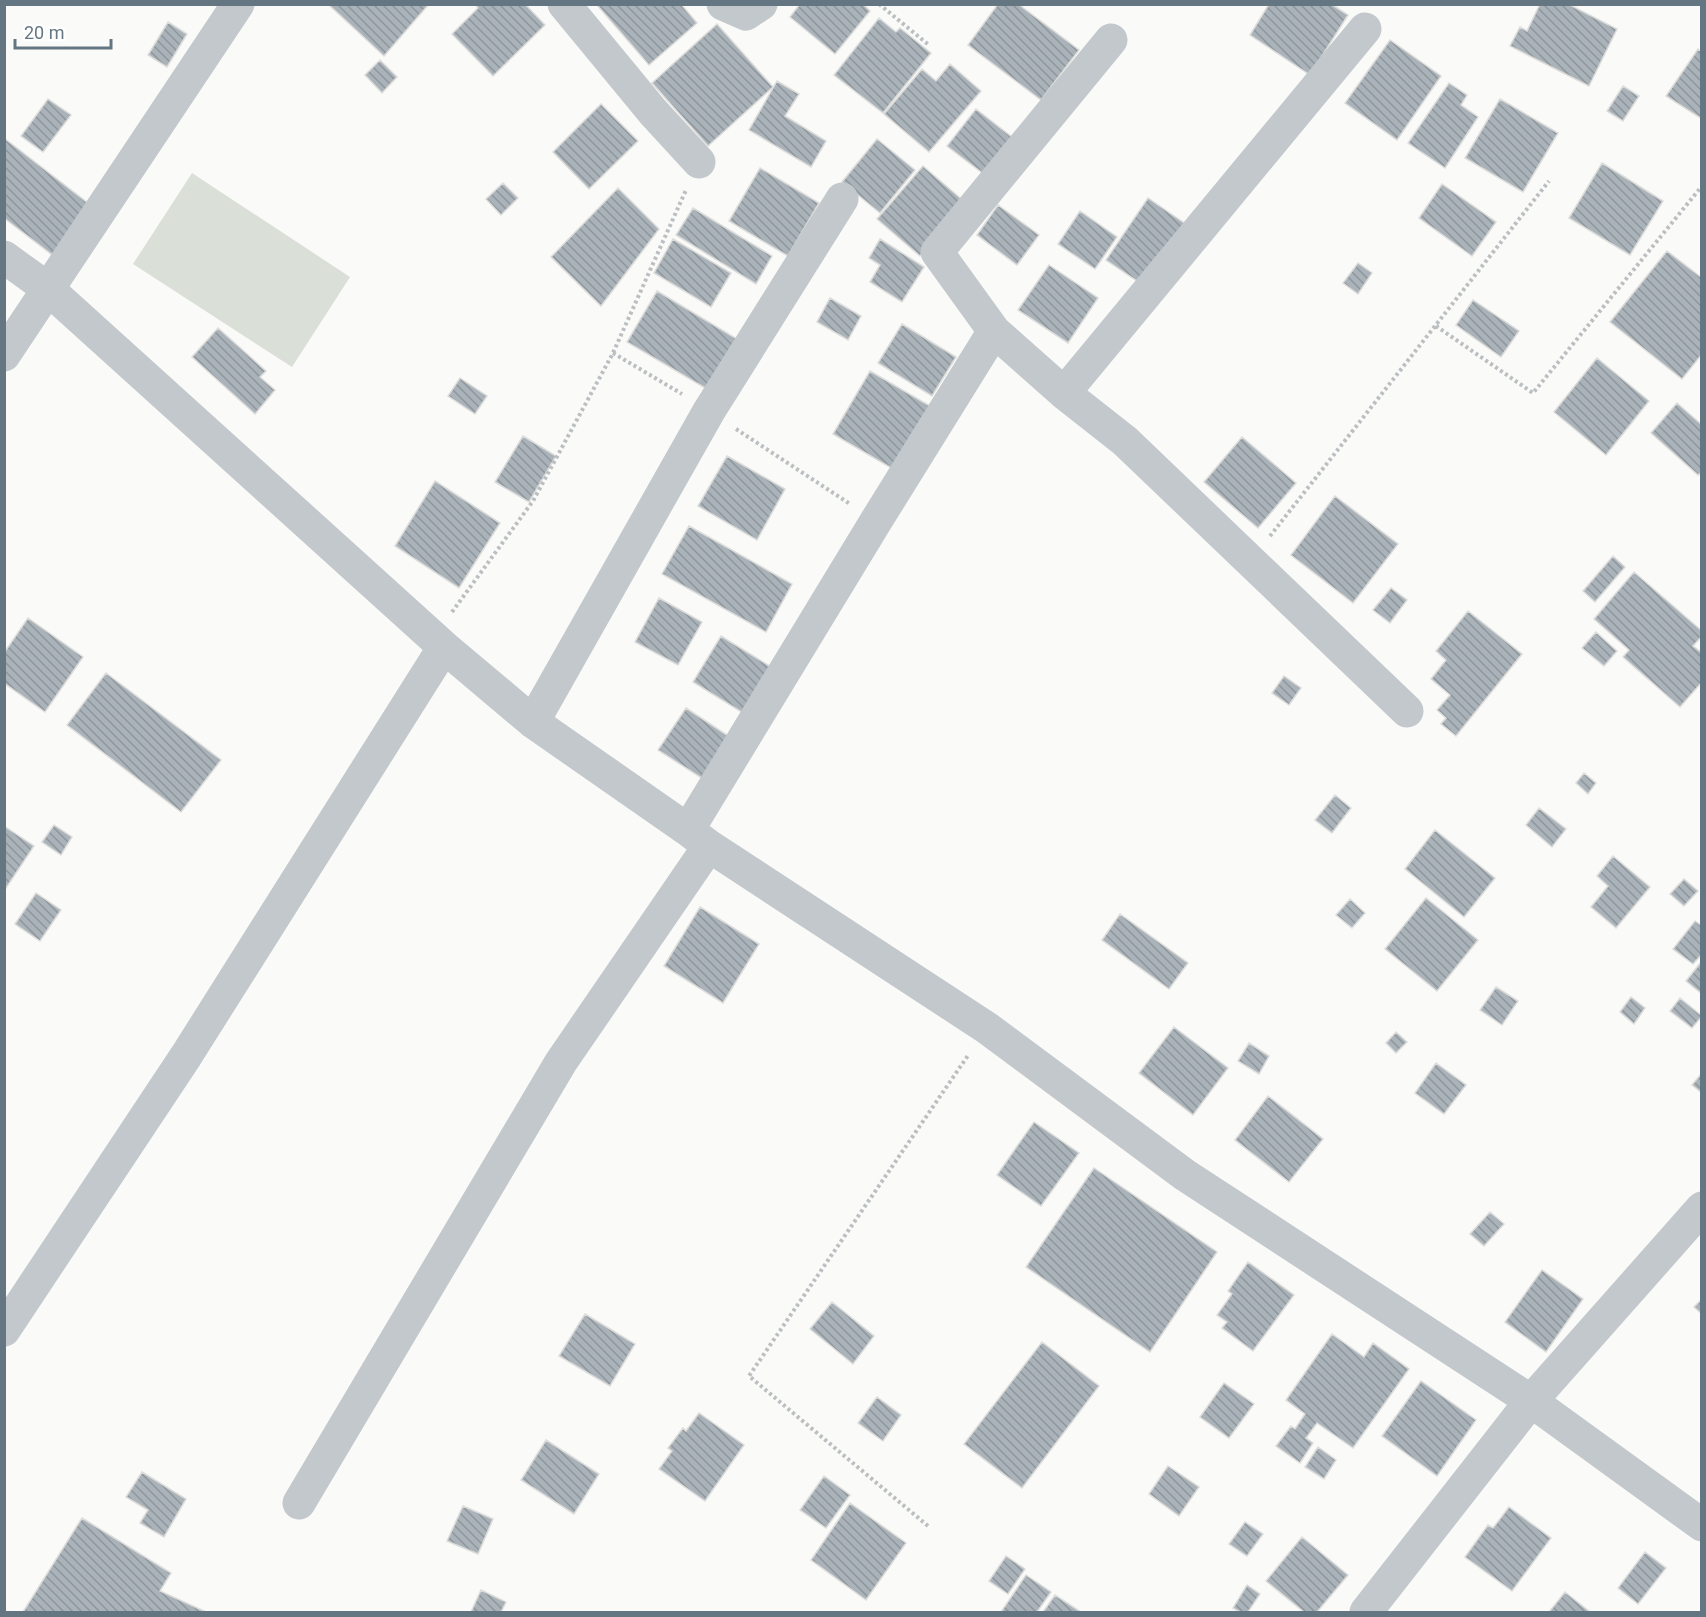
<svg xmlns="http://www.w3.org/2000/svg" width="1706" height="1617" font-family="Roboto,sans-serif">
  <defs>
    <pattern id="building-back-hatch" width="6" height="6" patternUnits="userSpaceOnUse" patternTransform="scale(1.5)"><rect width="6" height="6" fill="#aab3b9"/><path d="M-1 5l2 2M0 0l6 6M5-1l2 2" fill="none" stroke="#8e969c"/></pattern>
  </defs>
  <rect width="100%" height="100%" fill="#fafaf8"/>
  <path fill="#dadfd7" d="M192,173l158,104 -58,90 -159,-103z"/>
  <path fill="url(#building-back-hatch)" stroke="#dcdcda" stroke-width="1.5" d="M328,4h101l-45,52z
    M525,4l20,21 -52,51 -41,-42 26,-26 -3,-4z
    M681,4l16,19 -48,42 -52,-60z
    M800,4h63l7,7 -35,43 -45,-37z
    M998,4h20l61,46 -38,50 -73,-55z
    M1269,4h62l17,11 -38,60 -60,-40z
    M1540,4h28l49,25 -28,57 -79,-40 10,-19 7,4z
    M879,18l17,14 4,-4 31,25 -48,60 -49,-38z
    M168,22l19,12 -20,33 -19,-12z
    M717,24l56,63 -65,59 -56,-63z
    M1390,40l51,36 -44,64 -52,-37z
    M1698,49l4,3v67l-36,-23z
    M380,60l17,17 -15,16 -17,-18z
    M950,64l31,27 -52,61 -45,-38 38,-45 14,12z
    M777,81l22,13 -14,22 41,25 -15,26 -62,-37z
    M1449,83l18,12 -6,10 17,12 -33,51 -37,-25z
    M1623,86l16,10 -16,25 -16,-10z
    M48,99l23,16 -28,37 -22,-16z
    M1500,99l58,34 -35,59 -58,-34z
    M601,104l37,37 -49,48 -36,-37z
    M976,109l41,32 -28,37 -42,-32z
    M4,138l89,69 -38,50 -51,-39z
    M877,139l38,31 -35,43 -38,-31z
    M1602,163l61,38 -33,54 -61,-37z
    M923,166l43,37 -46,53 -43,-37z
    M760,168l59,35 -31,53 -59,-35z
    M503,183l15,15 -17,17 -15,-16z
    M1442,184l54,38 -24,34 -53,-38z
    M618,188l41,41 -58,77 -50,-49z
    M1148,198l39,27 -41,62 -40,-27z
    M998,205l41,30 -22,30 -40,-30z
    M693,208l79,48 -16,28 -80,-49z
    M1080,211l37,26 -22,32 -37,-25z
    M673,239l58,34 -20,34 -57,-34z
    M880,239l44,28 -22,35 -32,-20 10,-17 -11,-7z
    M1667,251l35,27v76l-20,25 -72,-57z
    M1358,263l14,10 -14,21 -15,-11z
    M1049,265l49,33 -30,45 -50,-33z
    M657,291l85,51 -30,50 -85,-50z
    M830,298l31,18 -13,24 -31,-18z
    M1473,300l46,31 -18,26 -45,-32z
    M902,324l54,33 -24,39 -54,-33z
    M218,328l48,43 -6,6 15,13 -20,24 -63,-57z
    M1597,358l52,43 -43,54 -52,-43z
    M870,371l60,35 -37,63 -60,-35z
    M460,378l27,18 -12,18 -27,-18z
    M1677,403l25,22v47l-4,3 -47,-42z
    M523,436l33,20 -27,46 -34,-20z
    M1242,437l54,46 -38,45 -54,-46z
    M727,456l58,33 -28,51 -59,-34z
    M435,481l65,42 -41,65 -64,-42z
    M1335,496l63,48 -45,59 -62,-48z
    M689,526l103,58 -26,48 -104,-58z
    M1613,556l12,11 -30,35 -12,-11z
    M1634,572l68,59v5l-9,10 9,7v29l-22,25 -57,-50 6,-7 -35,-31z
    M1391,588l16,12 -17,23 -17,-13z
    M659,598l43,24 -24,43 -43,-23z
    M1468,611l54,43 -66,82 -15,-12 5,-6 -9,-8 13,-15 -19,-16 15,-19 -10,-9z
    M28,618l55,39 -38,55 -41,-29v-30z
    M1596,632l21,19 -13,15 -22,-18z
    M721,636l55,34 -28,46 -55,-34z
    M106,673l115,87 -40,52 -114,-87z
    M1284,676l17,12 -12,17 -17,-12z
    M686,708l53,35 -28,41 -53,-34z
    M1584,773l12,10 -8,11 -12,-11z
    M1335,795l16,13 -19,25 -17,-13z
    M1539,808l27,21 -14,18 -26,-22z
    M54,825l18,12 -11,18 -19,-13z
    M4,826l30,20 -30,45z
    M1435,830l60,48 -31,39 -59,-48z
    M1613,856l37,31 -34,41 -25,-21 17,-21 -11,-10z
    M1684,879l14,12 -14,15 -14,-12z
    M36,893l25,17 -21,31 -25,-17z
    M1426,898l52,42 -41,51 -52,-42z
    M1350,899l15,14 -13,15 -16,-13z
    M700,907l59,37 -36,59 -59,-37z
    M1120,914l68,49 -19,26 -67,-49z
    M1695,921l7,5v28l-9,10 -20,-15z
    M1702,961v33l-16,-13z
    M1496,987l22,14 -16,24 -22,-15z
    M1631,997l14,11 -11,16 -14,-12z
    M1680,998l22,18 -10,12 -22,-17z
    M1174,1027l54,41 -35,47 -54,-42z
    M1396,1032l11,10 -11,11 -10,-10z
    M1249,1043l20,13 -10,18 -21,-13z
    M1436,1063l30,22 -22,29 -29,-21z
    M1702,1073v20l-10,-8z
    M1268,1096l55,43 -34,43 -54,-42z
    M1034,1122l45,31 -38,53 -44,-31z
    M1094,1168l123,84 -67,100 -124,-85z
    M1490,1212l14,12 -20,22 -14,-12z
    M1248,1262l46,33 -41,56 -31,-23 5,-6 -10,-7 15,-21 -4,-3z
    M1542,1270l41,29 -37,53 -41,-30z
    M1702,1299v15l-8,-7z
    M832,1302l42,34 -21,28 -43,-35z
    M585,1314l50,30 -25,42 -51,-30z
    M1332,1334l32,23 9,-14 36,26 -56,79 -36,-25 -11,15 7,5 -13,20 -24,-17 15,-20 4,3 10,-15 -19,-14z
    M1042,1342l57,44 -77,102 -58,-44z
    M1421,1381l55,39 -39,56 -55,-40z
    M1224,1383l30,21 -25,34 -29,-21z
    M877,1397l24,18 -18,26 -25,-18z
    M699,1413l45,32 -39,56 -46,-32 13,-18 -4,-3 15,-20 3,3z
    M546,1440l53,34 -25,40 -53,-34z
    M1318,1447l18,13 -12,19 -19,-12z
    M1168,1466l31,21 -20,29 -30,-22z
    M142,1472l44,27 -22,38 -24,-14 8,-13 -22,-13z
    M824,1476l26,19 -24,33 -26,-18z
    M850,1503l56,40 -40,57 -55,-40z
    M463,1506l30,13 -15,35 -31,-13z
    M1509,1507l42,31 -39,53 -47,-34 23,-32 5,3z
    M82,1518l89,55 -11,18 46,21h-183z
    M1245,1522l18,12 -16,22 -18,-12z
    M1302,1537l46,38 -31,37h-13l-38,-31z
    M1645,1552l21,16 -28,36 -20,-16z
    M1006,1556l19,13 -17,25 -19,-13z
    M1026,1575l25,17 -14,20h-36z
    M1247,1585l13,9 -12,18h-8l-7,-4z
    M481,1590l25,12 -5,10h-30z
    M1565,1592l25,20h-41z
    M1055,1595l26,17h-38z"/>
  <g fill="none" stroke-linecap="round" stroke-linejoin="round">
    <path stroke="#bbbfc2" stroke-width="4" stroke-dasharray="3 3" stroke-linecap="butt" d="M879,4l51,42
      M1436,326l97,67 169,-207
      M613,353l69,41
      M736,429l114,75
      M1270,536l279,-355
      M452,612l81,-111 80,-148 73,-163
      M928,1526l-179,-150 220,-322"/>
    <path stroke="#c3c8cc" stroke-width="33" d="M564,4l89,108 46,50
      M723,4l23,10 15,-10
      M1111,40l-174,212 57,79 70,62 61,48 282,270
      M4,257l43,31 397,359 89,75 155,108 21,16 278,182 198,147 346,226 171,124
      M4,355l234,-351
      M1064,393l301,-364
      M533,722l176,-311 133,-212
      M688,830l188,-309 118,-190
      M4,1330l182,-274 258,-409
      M299,1503l262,-441 148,-216
      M1366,1612l165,-211 171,-193"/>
  </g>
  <rect width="1706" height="1617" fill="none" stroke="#657683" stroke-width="12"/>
  <path d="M15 39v9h96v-9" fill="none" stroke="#657683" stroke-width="3"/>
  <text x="24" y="39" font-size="18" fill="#657683" stroke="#ffffff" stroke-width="4.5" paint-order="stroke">20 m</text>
</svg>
